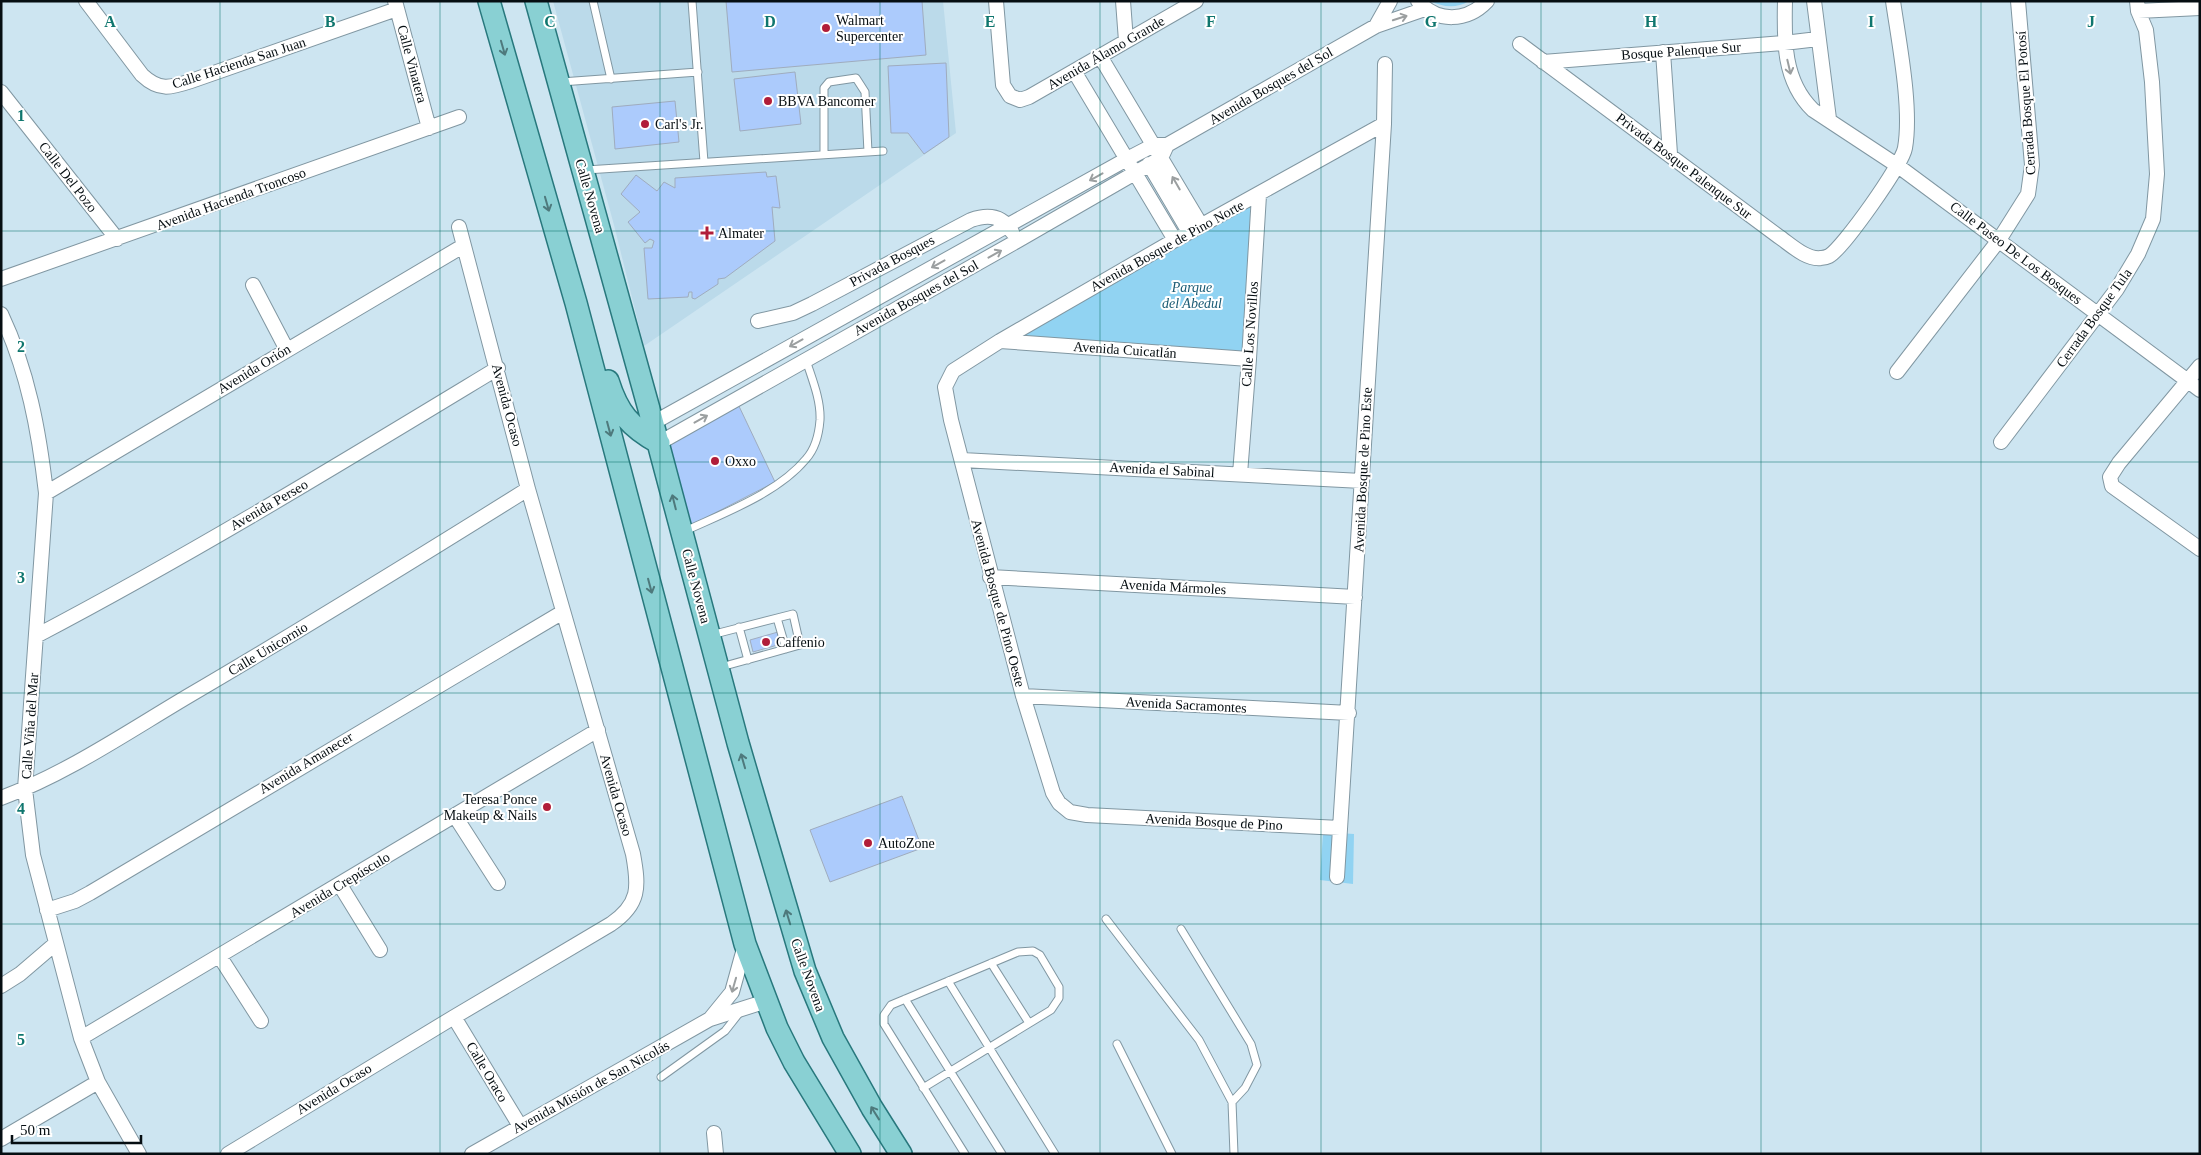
<svg xmlns="http://www.w3.org/2000/svg" width="2201" height="1155" font-family="Georgia,serif">
  <rect width="100%" height="100%" fill="#cde5f1"/>
  <path fill="#bbdaea" d="M553,1h390l13,132 -312,213 -30,-121z"/>
  <path fill="#91d3f2" d="M1430,1h39c-13,8 -26,6 -39,0z
    M1251,199l-7,153 -231,-14z
    M1323,832l31,2 -1,50 -33,-4z"/>
  <path fill="#accbfc" stroke="#9facbe" d="M726,1h196l4,54 -194,17z
    M946,63l3,74 -25,17 -16,-21h-17l-3,-67z
    M795,72l6,52 -61,7 -6,-52z
    M675,101l4,41 -64,7 -3,-42z
    M766,172l1,5 9,-1 4,32 -8,-1 3,34 -50,37 -7,1v5l-23,15 -3,-1v-6h-3l-1,5 -40,2 -4,-51h8l2,-7 -4,-2 -5,4 -17,-21 12,-10 -19,-18 15,-19 21,16 7,-9 11,6v-10z
    M737,402l38,80 -91,47 -23,-85z
    M778,632l3,12 -28,8 -3,-12z
    M902,796l20,52 -92,34 -20,-52z"/>
  <g fill="none" stroke-linecap="round" stroke-linejoin="round">
    <g stroke="#8197a2" stroke-width="9">
      <path id="service" d="M593,1l18,78
        M692,1l12,161
        M561,82l137,-10
        M824,154v-66l5,-6 27,-4 9,14 3,60
        M586,170l297,-19
        M685,531c39,-18 93,-38 121,-72 9,-10 13,-26 14,-39 1,-20 -8,-41 -14,-60
        M777,618l9,31
        M739,627l9,33
        M711,635l82,-21 7,31 -79,22
        M1106,919l93,121 33,62 2,52
        M1181,929l70,115 6,21 -12,23 -13,14
        M991,963l38,60
        M948,981l107,173
        M905,999l97,155
        M1117,1044l55,110
        M661,1077l64,-46 15,-19
        M923,1088l128,-78 8,-12v-11l-19,-32 -7,-4 -15,1 -127,53 -7,10v9l81,130"/>
    </g>
    <g stroke="#8197a2" stroke-width="16">
      <path id="minor" d="M86,1l56,74c17,16 28,13 49,6l206,-72
        M395,1l34,127
        M996,1l7,84 7,11 10,4 9,-3 167,-96
        M1123,1l3,40
        M1418,1c19,22 49,21 69,0
        M1785,1c-1,39 -2,80 28,109l85,56 302,224
        M1814,1l15,118
        M2138,11l62,-3
        M1376,26l14,-25
        M1520,44l258,192c12,8 28,24 43,22 2,0 6,-1 8,-2 14,-8 73,-91 76,-108 7,-40 -6,-105 -12,-147
        M1663,52l7,102
        M1100,56l101,169
        M1543,62l241,-19 34,-4
        M1074,71l101,169
        M1,92l116,147
        M1149,164l40,68
        M1,279l458,-162
        M253,285l34,65
        M1,314c27,57 38,117 45,179l-21,296 8,66 48,183 17,44 41,72
        M758,321l35,-8 19,-9 159,-84c17,-6 31,-5 41,12
        M1000,341l249,18
        M2200,366l-81,97 -9,14 2,9 88,63
        M1897,372l102,-132 29,-46 4,-29 -14,-164
        M653,423l474,-264 27,-14h13l209,-119 49,-17
        M2001,442l116,-153 21,-35 15,-35 4,-45 -5,-92 -6,-52 -8,-19 -1,-10
        M659,443l358,-202 144,-83 6,-13
        M962,460l400,21
        M1240,474l9,-115 10,-164
        M46,493l417,-247
        M990,577l365,20
        M36,636c158,-83 310,-176 462,-268
        M1023,696l326,17
        M1,798c67,-25 128,-67 189,-103 114,-67 226,-136 338,-206
        M455,816l43,67
        M1340,828l-253,-13 -17,-3 -11,-9 -6,-10 -30,-97 -72,-276 -6,-33 8,-16 47,-30 175,-101 209,-116
        M1337,877l47,-753 1,-60
        M340,885l40,65
        M47,910l28,-9 15,-8 473,-281
        M220,957l41,64
        M1,986l19,-12 35,-30
        M454,1017l66,109
        M710,1019l22,-27 13,-47
        M81,1038l517,-308
        M714,1133l2,21
        M1,1139l97,-57
        M228,1154l226,-137 157,-93c29,-20 28,-37 22,-70l-105,-365 -69,-262
        M472,1154l238,-135 57,-18"/>
    </g>
    <g stroke="#28787d" stroke-width="24">
      <path id="primary" d="M489,1l87,302 169,641 32,84 17,34 56,92
        M536,1l113,408 89,334 67,228 28,67 39,70 29,46
        M608,381c10,32 22,46 51,62"/>
    </g>
    <use href="#service" stroke="#fff" stroke-width="7"/>
    <use href="#minor" stroke="#fff" stroke-width="14"/>
    <use href="#primary" stroke="#89d0d3" stroke-width="21"/>
  </g>
  <defs><path id="oneway-shaft" d="M-6 0H5M1.5-3L5.5 0L1.5 3" fill="none" stroke-width="1.6" stroke-linecap="round" stroke-linejoin="round" transform="scale(1.25)"/></defs>
  <g stroke="#9b9fa0">
    <use href="#oneway-shaft" transform="translate(1400 18) rotate(-18)"/>
    <use href="#oneway-shaft" transform="translate(1789 67) rotate(77)"/>
    <use href="#oneway-shaft" transform="translate(1096 177) rotate(151)"/>
    <use href="#oneway-shaft" transform="translate(1176 183) rotate(-120)"/>
    <use href="#oneway-shaft" transform="translate(995 254) rotate(-29)"/>
    <use href="#oneway-shaft" transform="translate(938 264) rotate(151)"/>
    <use href="#oneway-shaft" transform="translate(796 343) rotate(151)"/>
    <use href="#oneway-shaft" transform="translate(701 419) rotate(-29)"/>
    <use href="#oneway-shaft" transform="translate(734 985) rotate(106)"/>
  </g>
  <g stroke="#4e797c">
    <use href="#oneway-shaft" transform="translate(503 48) rotate(74)"/>
    <use href="#oneway-shaft" transform="translate(547 204) rotate(74)"/>
    <use href="#oneway-shaft" transform="translate(609 429) rotate(75)"/>
    <use href="#oneway-shaft" transform="translate(674 502) rotate(-104)"/>
    <use href="#oneway-shaft" transform="translate(650 586) rotate(75)"/>
    <use href="#oneway-shaft" transform="translate(743 761) rotate(-106)"/>
    <use href="#oneway-shaft" transform="translate(788 917) rotate(-107)"/>
    <use href="#oneway-shaft" transform="translate(875 1113) rotate(-122)"/>
  </g>
  <path fill="none" stroke="#0f766e" stroke-width="1" stroke-opacity="0.55" d="M220,1v1153M440,1v1153M660,1v1153M880,1v1153M1100,1v1153M1321,1v1153M1541,1v1153M1761,1v1153M1981,1v1153M1,231h2199M1,462h2199M1,693h2199M1,924h2199"/>
  <g fill="#b11d39" stroke="#fff" stroke-width="2">
    <circle cx="826" cy="28" r="5"/>
    <circle cx="768" cy="101" r="5"/>
    <circle cx="645" cy="124" r="5"/>
    <path d="M704.5 225.5h5v5h5v5h-5v5h-5v-5h-5v-5h5z"/>
    <circle cx="715" cy="461" r="5"/>
    <circle cx="766" cy="642" r="5"/>
    <circle cx="547" cy="807" r="5"/>
    <circle cx="868" cy="843" r="5"/>
  </g>
  <g text-anchor="middle" dominant-baseline="central" stroke-width="4" stroke-linejoin="round" paint-order="stroke">
    <g font-size="14" fill="#060e12" stroke="#fff" text-anchor="start">
      <text x="836" y="20">Walmart<tspan x="836" dy="16">Supercenter</tspan></text>
      <text x="778" y="101">BBVA Bancomer</text>
      <text x="655" y="124">Carl's Jr.</text>
      <text x="718" y="233">Almater</text>
      <text x="725" y="461">Oxxo</text>
      <text x="776" y="642">Caffenio</text>
      <text x="537" y="799" text-anchor="end">Teresa Ponce<tspan x="537" dy="16">Makeup &amp; Nails</tspan></text>
      <text x="878" y="843">AutoZone</text>
    </g>
    <g font-size="14" fill="#060e12" stroke="#fff">
      <text transform="translate(1681 51) rotate(-4)">Bosque Palenque Sur</text>
      <text transform="translate(1106 53) rotate(-30)">Avenida Álamo Grande</text>
      <text transform="translate(239 63) rotate(-18)">Calle Hacienda San Juan</text>
      <text transform="translate(412 64) rotate(75)">Calle Vinatera</text>
      <text transform="translate(1271 86) rotate(-30)">Avenida Bosques del Sol</text>
      <text transform="translate(2026 103) rotate(-94)">Cerrada Bosque El Potosí</text>
      <text transform="translate(1684 166) rotate(37)">Privada Bosque Palenque Sur</text>
      <text transform="translate(68 177) rotate(52)">Calle Del Pozo</text>
      <text transform="translate(590 196) rotate(74)">Calle Novena</text>
      <text transform="translate(231 199) rotate(-20)">Avenida Hacienda Troncoso</text>
      <text transform="translate(1167 246) rotate(-29)">Avenida Bosque de Pino Norte</text>
      <text transform="translate(2016 253) rotate(37)">Calle Paseo De Los Bosques</text>
      <text transform="translate(892 261) rotate(-28)">Privada Bosques</text>
      <text transform="translate(916 298) rotate(-29)">Avenida Bosques del Sol</text>
      <text transform="translate(2094 318) rotate(-54)">Cerrada Bosque Tula</text>
      <text transform="translate(1250 334) rotate(-86)">Calle Los Novillos</text>
      <text transform="translate(1125 350) rotate(4)">Avenida Cuicatlán</text>
      <text transform="translate(254 369) rotate(-31)">Avenida Orión</text>
      <text transform="translate(507 405) rotate(75)">Avenida Ocaso</text>
      <text transform="translate(1162 470) rotate(3)">Avenida el Sabinal</text>
      <text transform="translate(1363 470) rotate(-87)">Avenida Bosque de Pino Este</text>
      <text transform="translate(269 505) rotate(-30)">Avenida Perseo</text>
      <text transform="translate(696 586) rotate(75)">Calle Novena</text>
      <text transform="translate(1173 587) rotate(3)">Avenida Mármoles</text>
      <text transform="translate(998 603) rotate(75)">Avenida Bosque de Pino Oeste</text>
      <text transform="translate(268 649) rotate(-31)">Calle Unicornio</text>
      <text transform="translate(1186 705) rotate(3)">Avenida Sacramontes</text>
      <text transform="translate(30 726) rotate(-86)">Calle Viña del Mar</text>
      <text transform="translate(306 763) rotate(-31)">Avenida Amanecer</text>
      <text transform="translate(616 795) rotate(74)">Avenida Ocaso</text>
      <text transform="translate(1214 822) rotate(3)">Avenida Bosque de Pino</text>
      <text transform="translate(340 885) rotate(-31)">Avenida Crepúsculo</text>
      <text transform="translate(808 975) rotate(70)">Calle Novena</text>
      <text transform="translate(487 1072) rotate(59)">Calle Oraco</text>
      <text transform="translate(591 1087) rotate(-29)">Avenida Misión de San Nicolás</text>
      <text transform="translate(334 1089) rotate(-31)">Avenida Ocaso</text>
    </g>
    <g font-size="14" font-style="italic" fill="#185973" stroke="#fff">
      <text x="1192" y="287">Parque<tspan x="1192" dy="16">del Abedul</tspan></text>
    </g>
  </g>
  <g font-size="16" text-anchor="middle" font-weight="bold" fill="#0f766e" stroke="#fff" stroke-width="4" stroke-linejoin="round" paint-order="stroke">
    <text x="110" y="27">A</text>
    <text x="330" y="27">B</text>
    <text x="550" y="27">C</text>
    <text x="770" y="27">D</text>
    <text x="990" y="27">E</text>
    <text x="1211" y="27">F</text>
    <text x="1431" y="27">G</text>
    <text x="1651" y="27">H</text>
    <text x="1871" y="27">I</text>
    <text x="2091" y="27">J</text>
    <text x="21" y="121">1</text>
    <text x="21" y="352">2</text>
    <text x="21" y="583">3</text>
    <text x="21" y="814">4</text>
    <text x="21" y="1045">5</text>
  </g>
  <rect width="2201" height="1155" fill="none" stroke="#060e12" stroke-width="5"/>
  <path d="M12 1135v8h129v-8" fill="none" stroke="#060e12" stroke-width="2.5"/>
  <text x="20" y="1135" font-size="15" fill="#060e12" stroke="#ffffff" stroke-width="4" paint-order="stroke">50 m</text>
</svg>
